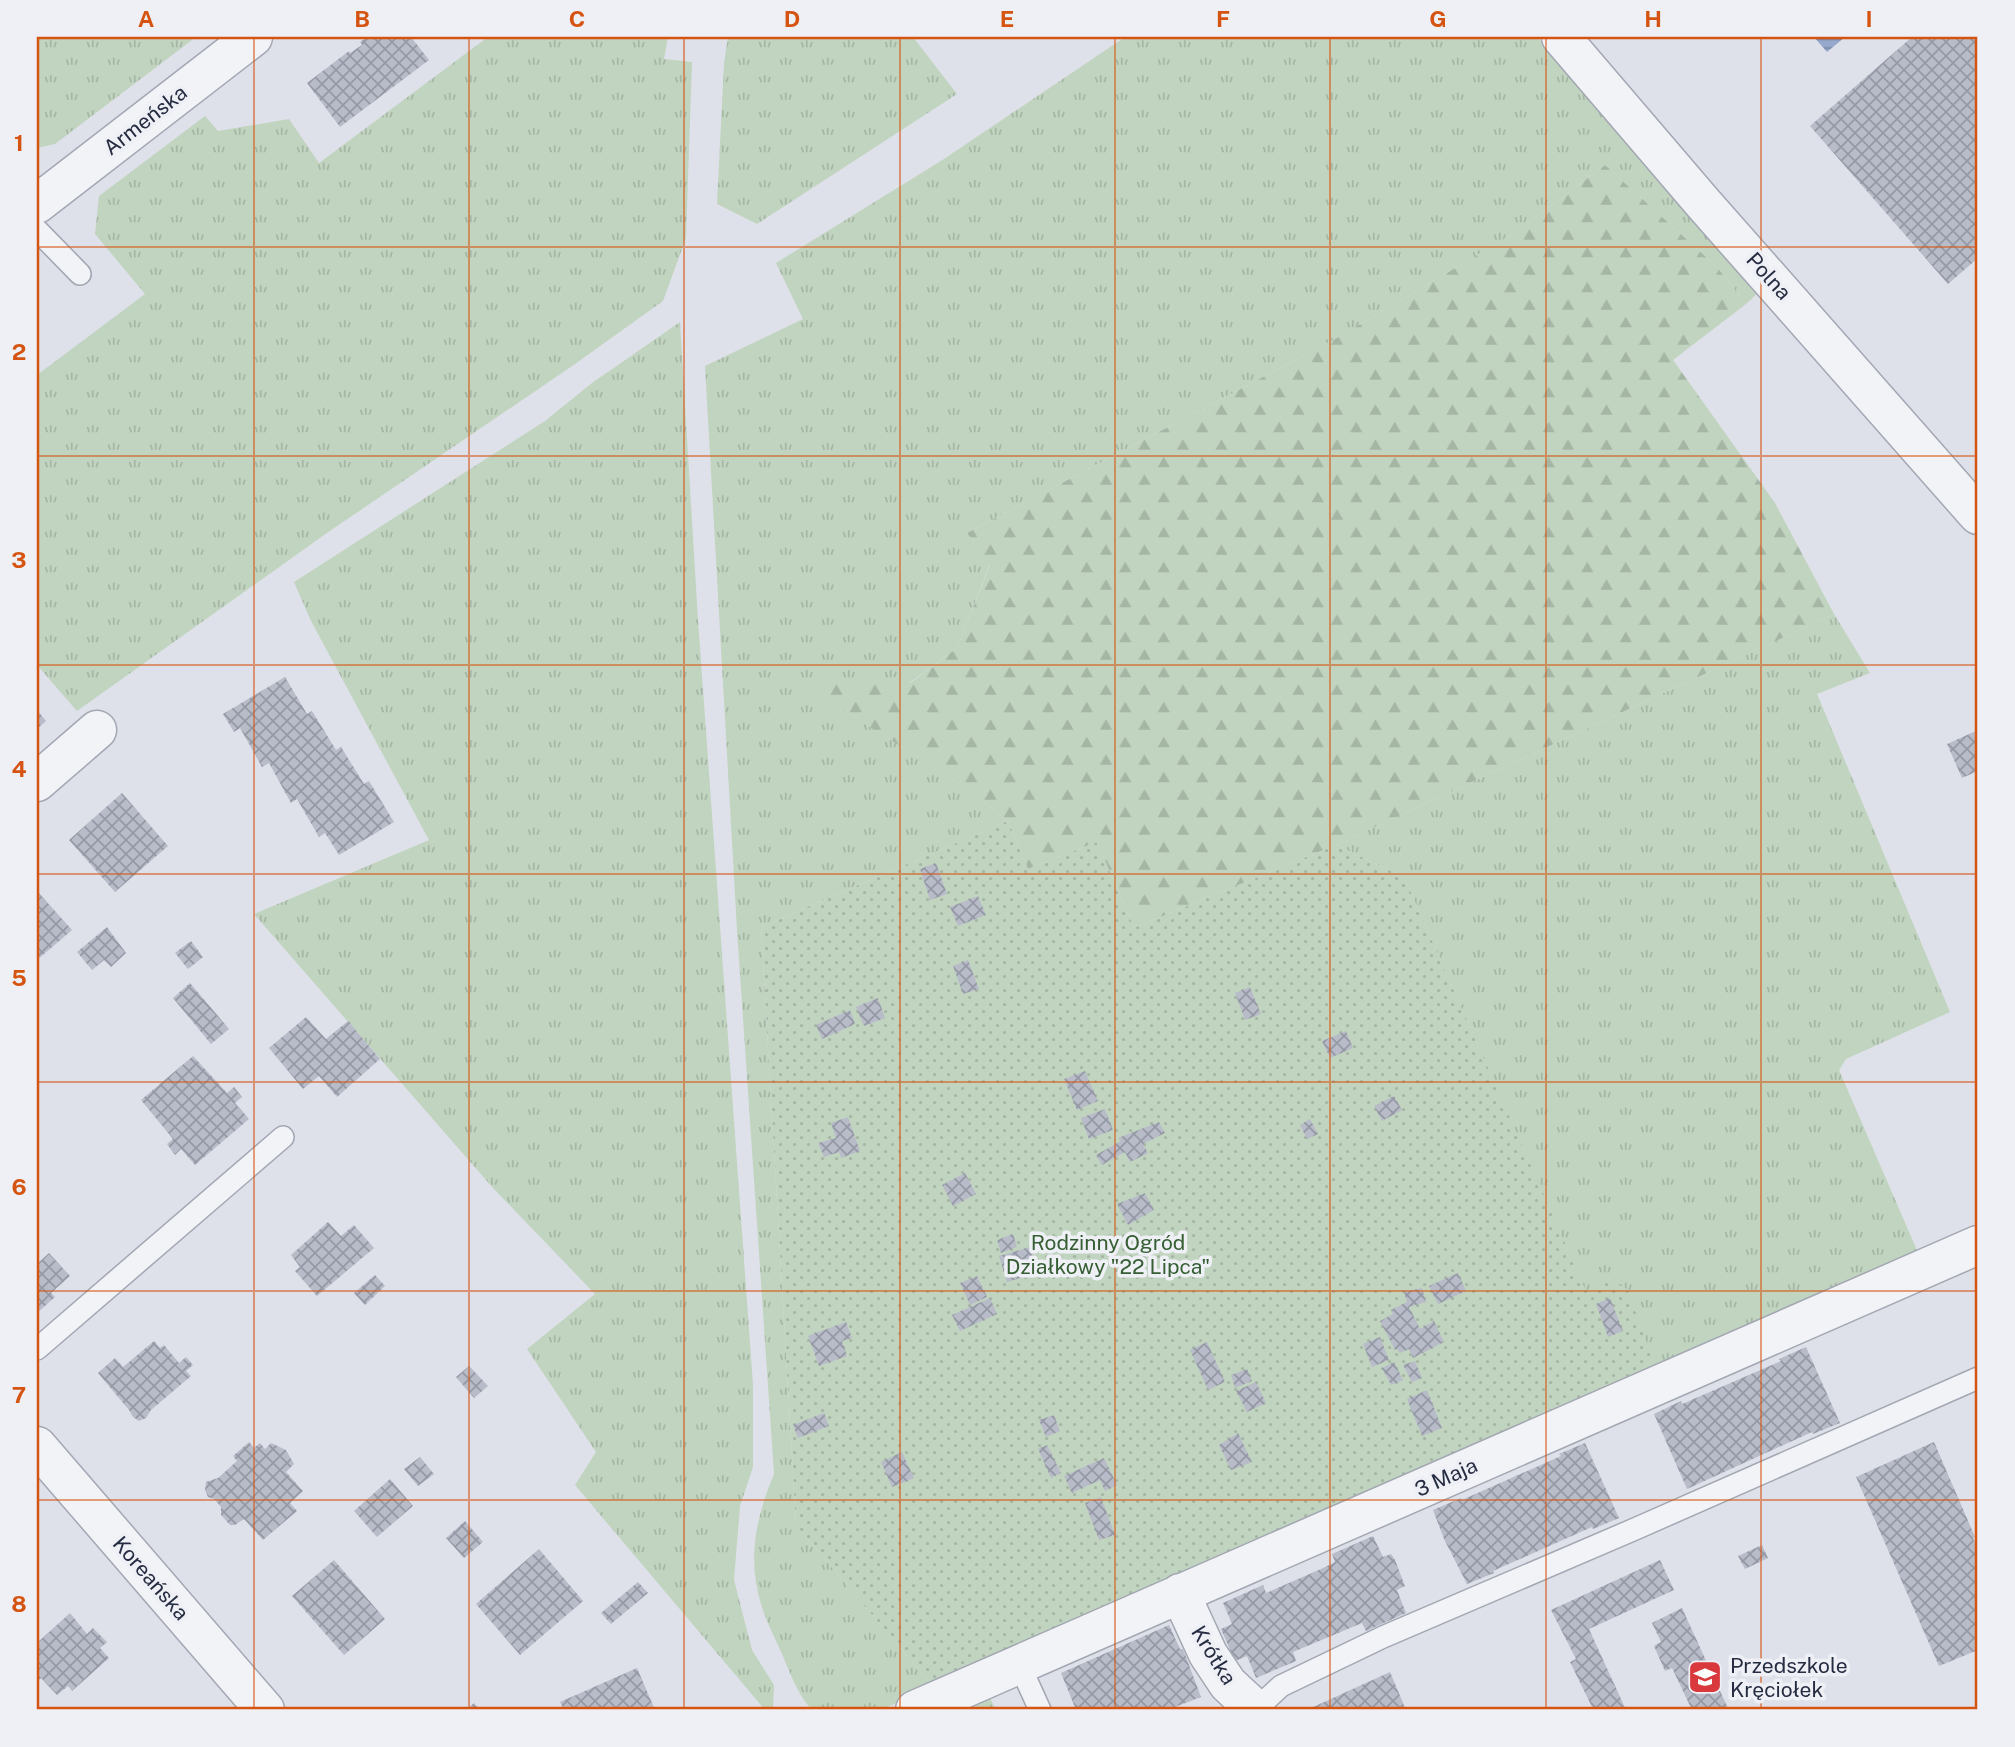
<svg xmlns="http://www.w3.org/2000/svg" width="2015" height="1747" font-family="'Public Sans',sans-serif">
  <defs>
    <pattern id="grass-tufts" width="24" height="20" patternUnits="userSpaceOnUse" patternTransform="scale(1.75)"><rect width="24" height="20" fill="#c1d4bf"/><path d="M3 7l-1-3M5 7V3M7 7l1-3M15 17l-1-3M17 17v-4M19 17l1-3" fill="none" stroke="#a6b6a5"/></pattern>
    <pattern id="forest-firs" width="22" height="20" patternUnits="userSpaceOnUse" patternTransform="scale(1.75)"><rect width="22" height="20" fill="#c1d4bf"/><path d="M5 1l3.5 6h-7zM16 11l3.5 6h-7z" fill="#a6b6a5"/></pattern>
    <pattern id="garden-dots" width="8" height="8" patternUnits="userSpaceOnUse" patternTransform="scale(1.75)"><rect width="8" height="8" fill="#c1d4bf"/><path d="M2 2h.1M6 6h.1" fill="none" stroke="#a6b6a5" stroke-width="1.8" stroke-linecap="round"/></pattern>
    <pattern id="water-rules" width="6" height="5" patternUnits="userSpaceOnUse" patternTransform="scale(1.75)"><rect width="6" height="5" fill="#96a9cc"/><path d="M0 2.5h6" fill="none" stroke="#7a8aa7"/></pattern>
    <pattern id="building-cross-hatch" width="8" height="8" patternUnits="userSpaceOnUse" patternTransform="scale(1.75)"><rect width="8" height="8" fill="#b8bcc9"/><path d="M0 0l8 8M0 8l8-8" fill="none" stroke="#9599a5"/></pattern>
  </defs>
  <rect width="100%" height="100%" fill="#dee1e9"/>
  <path fill="url(#grass-tufts)" d="M37,37h159l-141,107 -18,4z
    M488,37h180l-4,22 28,3 -6,176 -23,63 -88,63 -251,171 -247,176 -40,-46v-290l108,-81 -50,-60 4,-38 106,-80 13,15 71,-12 30,44z
    M728,37h185l44,57 -200,130 -40,-20 7,-141z
    M1125,37h412l223,254 -14,13 -29,-37 -112,-102 -87,66 -183,108 -368,194 23,31 -33,84 -48,35h-109l121,76 53,35 34,27 -247,106 35,598 138,163 -54,22h-68c-14,-15 -22,-37 -30,-56 -7,-16 -16,-33 -21,-50 -14,-45 -5,-87 13,-130l-37,-544 -32,-564 98,-47 -27,-56 168,-104z
    M680,322l18,298 55,765v82l-13,39 -6,74 18,70 22,35 -1,25h-8l-190,-225 21,-33 -69,-103 68,-55 -102,-106 -239,-274 175,-74 -118,-219 -17,-39 251,-161 47,-38z
    M1834,614l36,59 -53,21 133,318 -104,47 -7,11 80,185 -262,115 -71,-78 -182,-415 -68,-32z
    M990,1698l6,12h-34z"/>
  <path fill="url(#forest-firs)" d="M1605,165l112,102 29,37 -73,56 102,143 59,111 -498,231 -202,83 -37,-86 -69,27 -20,-48 -34,-27 -53,-35 -122,-76h111l47,-35 33,-83 -23,-32 368,-194 183,-108z"/>
  <path fill="url(#garden-dots)" d="M1008,821l20,48 69,-27 37,86 202,-83 68,32 182,414 24,-12 17,10 30,81 -723,318 -138,-163 -35,-598z"/>
  <path fill="url(#water-rules)" d="M1814,37h31l-18,15z"/>
  <path fill="url(#building-cross-hatch)" d="M367,37h44l18,23 -89,67 -33,-44 42,-32 1,2 12,-8 -2,-3z
    M1912,37h66v221l-30,26 -138,-158z
    M285,677l22,37 5,-3 24,39 5,-3 23,37 5,-3 25,41 -55,33 -14,-22 -6,4 -22,-38 -6,4 -22,-40 -7,4 -22,-39 -6,4 -11,-18z
    M37,710l9,11 -9,8z
    M1978,730v41l-16,7 -15,-34z
    M122,793l46,53 -53,46 -46,-52z
    M936,863l11,31 -17,6 -10,-31z
    M37,891l35,39 -35,30z
    M978,896l8,19 -28,11 -8,-19z
    M107,927l19,26 -15,14 -7,-7 -12,10 -15,-18z
    M191,941l12,16 -15,12 -13,-16z
    M968,960l11,29 -16,5 -10,-28z
    M190,983l39,46 -18,15 -38,-46z
    M1250,987l11,27 -16,6 -10,-27z
    M878,998l7,20 -21,8 -8,-19z
    M850,1010l5,14 -33,15 -6,-14z
    M306,1017l20,22 22,-18 32,38 -43,38 -18,-21 -16,13 -34,-41z
    M1346,1031l7,17 -23,10 -8,-17z
    M193,1056l34,37 7,-6 8,10 -7,6 14,16 -54,46 -14,-16 -6,6 -8,-11 6,-5 -32,-39z
    M1085,1071l13,30 -21,9 -13,-31z
    M1394,1096l8,14 -20,11 -8,-15z
    M1105,1109l8,21 -24,9 -8,-21z
    M848,1117l12,34 -19,7 -2,-6 -15,5 -6,-14 18,-5 -5,-15z
    M1310,1119l8,15 -11,5 -7,-14z
    M1159,1122l6,11 -22,11 5,9 -18,9 -5,-10 -23,13 -6,-10 25,-14 -3,-3z
    M965,1173l11,21 -23,12 -11,-21z
    M1145,1193l9,17 -26,15 -11,-21z
    M328,1222l13,14 13,-11 20,23 -57,48 -22,-25 5,-4 -9,-12z
    M1013,1234l4,13 -16,6 -4,-13z
    M1030,1247l5,16 -13,4 2,10 -17,5 -8,-26z
    M49,1253l21,23 -19,17 4,4 -18,16v-49z
    M1458,1273l8,18 -28,13 -9,-18z
    M375,1275l10,11 -20,19 -11,-12z
    M977,1276l10,21 -17,8 -10,-22z
    M1422,1288l4,14 -17,5 11,22 14,-8 10,21 -31,16 -4,-9 -9,4 -3,-4 -2,1 -15,-29 13,-7 -2,-4 16,-8 -3,-10z
    M990,1298l7,16 -37,17 -8,-16z
    M1610,1298l13,33 -15,6 -12,-33z
    M846,1322l6,16 -10,3 5,15 -28,10 -11,-30z
    M1380,1337l9,23 -17,7 -9,-23z
    M154,1341l6,7 4,-3 15,18 7,-6 7,8 -7,6 5,5 -40,34 -5,8 -7,3 -6,-4 -4,-7 -31,-37 17,-15 8,9z
    M1207,1342l18,40 -17,8 -18,-40z
    M1806,1347l34,76 -27,11 -1,-2 -125,57 -33,-75 27,-13 1,3 7,-3 92,-40 -2,-2z
    M1415,1361l7,17 -10,4 -9,-17z
    M1394,1362l9,18 -12,5 -9,-17z
    M469,1366l19,20 -14,12 -18,-21z
    M1247,1369l5,12 -17,7 -4,-13z
    M1256,1382l10,21 -19,9 -11,-21z
    M1427,1390l15,38 -20,8 -15,-37z
    M824,1413l5,13 -31,12 -5,-13z
    M1054,1415l6,16 -14,6 -7,-17z
    M1238,1433l14,29 -21,8 -12,-25z
    M249,1442l5,6 6,-5 5,6 6,-6 15,7 8,14 -8,8 17,19 -13,12 7,8 -34,29 -19,-21 -9,6h-5l-9,-10v-8l-7,-8 -6,-2 -3,-7 1,-8 12,-4 19,-17 -4,-5z
    M1934,1442l41,95 -2,1 5,12v100l-39,16 -83,-189z
    M1585,1443l34,75 -26,11 -1,-2 -99,44 1,2 -27,11 -23,-45 -11,-29 28,-12 1,2 99,-44 -2,-2z
    M1047,1445l14,28 -10,5 -13,-29z
    M902,1452l12,26 -22,9 -11,-25z
    M420,1457l14,17 -16,12 -14,-17z
    M1104,1458l13,27 -12,6 -5,-11 -28,13 -8,-17z
    M390,1479l23,27 -36,31 -23,-26z
    M1101,1497l14,38 -16,5 -14,-37z
    M465,1521l18,21 -19,16 -18,-20z
    M1373,1536l10,21 8,-3 4,6 10,26 -8,4 9,23 -40,18 -4,-8 -69,29 3,9 -40,17 -9,-22 -12,5 -14,-32 11,-5 -9,-21 40,-18 3,8 55,-24 14,-7 -3,-8z
    M1762,1545l6,13 -23,11 -7,-13z
    M539,1549l44,52 -63,54 -44,-51z
    M334,1560l51,59 -41,36 -52,-59z
    M1660,1560l14,30 -85,39 37,81h-42l8,-3 -22,-45 6,-3 -25,-49z
    M638,1582l10,11 -37,31 -10,-11z
    M1682,1608l37,81 10,21h-37l-20,-42 -7,3 -11,-25 7,-4 -9,-19z
    M70,1613l17,21 6,-6 14,14 -7,6 9,10 -37,33 -4,-5 -11,9 -16,-17 -4,4v-39z
    M1169,1625l11,24h3l18,48 -34,13h-91l-15,-37z
    M637,1668l18,42h-91l-4,-8z
    M1390,1672l16,38h-94l-1,-2z
    M474,1703l6,7h-14z"/>
  <g fill="none" stroke-linecap="round" stroke-linejoin="round">
    <g stroke="#a3a7b3" stroke-width="24">
      <path id="service" d="M37,230l43,44
        M37,1349l246,-212
        M1020,1666l20,44
        M1256,1709l25,-23 102,-49 252,-108 343,-151"/>
    </g>
    <g stroke="#a3a7b3" stroke-width="41">
      <path id="minor" d="M1561,37l142,166 275,312
        M37,204l216,-167
        M37,782l60,-52
        M1180,1593l28,61 20,30 28,26
        M915,1710l1063,-465"/>
    </g>
    <g stroke="#a3a7b3" stroke-width="41">
      <path id="tertiary" d="M37,1446l228,264"/>
    </g>
    <use href="#service" stroke="#f1f3f7" stroke-width="21"/>
    <use href="#minor" stroke="#f1f3f7" stroke-width="38"/>
    <use href="#tertiary" stroke="#f1f3f7" stroke-width="38"/>
  </g>
  <path fill="none" stroke="#d55411" stroke-width="2" stroke-opacity="0.55" d="M254,37v1673M469,37v1673M684,37v1673M900,37v1673M1115,37v1673M1330,37v1673M1546,37v1673M1761,37v1673M37,247h1941M37,456h1941M37,665h1941M37,874h1941M37,1082h1941M37,1291h1941M37,1500h1941"/>
  <defs>
    <g id="school-square" transform="scale(1.75)"><rect x="-9" y="-9" width="18" height="18" rx="4" fill="#d9393c" stroke="#eef0f6"/><path d="M0-5L7-2L0 1L-7-2ZM-4 1L0 2.5L4 1V4Q0 6-4 4Z" fill="#fff"/></g>
  </defs>
  <g fill-rule="evenodd">
    <use href="#school-square" x="1705" y="1677"/>
  </g>
  <g text-anchor="middle" dominant-baseline="central" stroke-width="7" stroke-linejoin="round" paint-order="stroke">
    <g font-size="21" fill="#262c41" stroke="#eef0f6">
      <text transform="translate(145 120) rotate(-38)">Armeńska</text>
      <text transform="translate(1769 276) rotate(48)">Polna</text>
      <text transform="translate(1446 1477) rotate(-24)">3 Maja</text>
      <text transform="translate(151 1578) rotate(49)">Koreańska</text>
      <text transform="translate(1214 1655) rotate(58)">Krótka</text>
    </g>
    <g font-size="21" fill="#355e32" stroke="#eef0f6">
      <text x="1108" y="1242">Rodzinny Ogród<tspan x="1108" dy="24">Działkowy "22 Lipca"</tspan></text>
    </g>
    <g font-size="21" fill="#262c41" stroke="#eef0f6" text-anchor="start">
      <text x="1730" y="1665">Przedszkole<tspan x="1730" dy="24">Kręciołek</tspan></text>
    </g>
  </g>
  <rect width="2015" height="1747" fill="none" stroke="#eef0f6" stroke-width="77"/>
  <rect x="38" y="38" width="1938" height="1670" fill="none" stroke="#d55411" stroke-width="2.5"/>
  <g font-size="23" text-anchor="middle" font-weight="bold" fill="#d55411">
    <text x="146" y="27">A</text>
    <text x="362" y="27">B</text>
    <text x="577" y="27">C</text>
    <text x="792" y="27">D</text>
    <text x="1007" y="27">E</text>
    <text x="1223" y="27">F</text>
    <text x="1438" y="27">G</text>
    <text x="1653" y="27">H</text>
    <text x="1869" y="27">I</text>
    <text x="19" y="151">1</text>
    <text x="19" y="360">2</text>
    <text x="19" y="568">3</text>
    <text x="19" y="777">4</text>
    <text x="19" y="986">5</text>
    <text x="19" y="1195">6</text>
    <text x="19" y="1403">7</text>
    <text x="19" y="1612">8</text>
  </g>
</svg>
